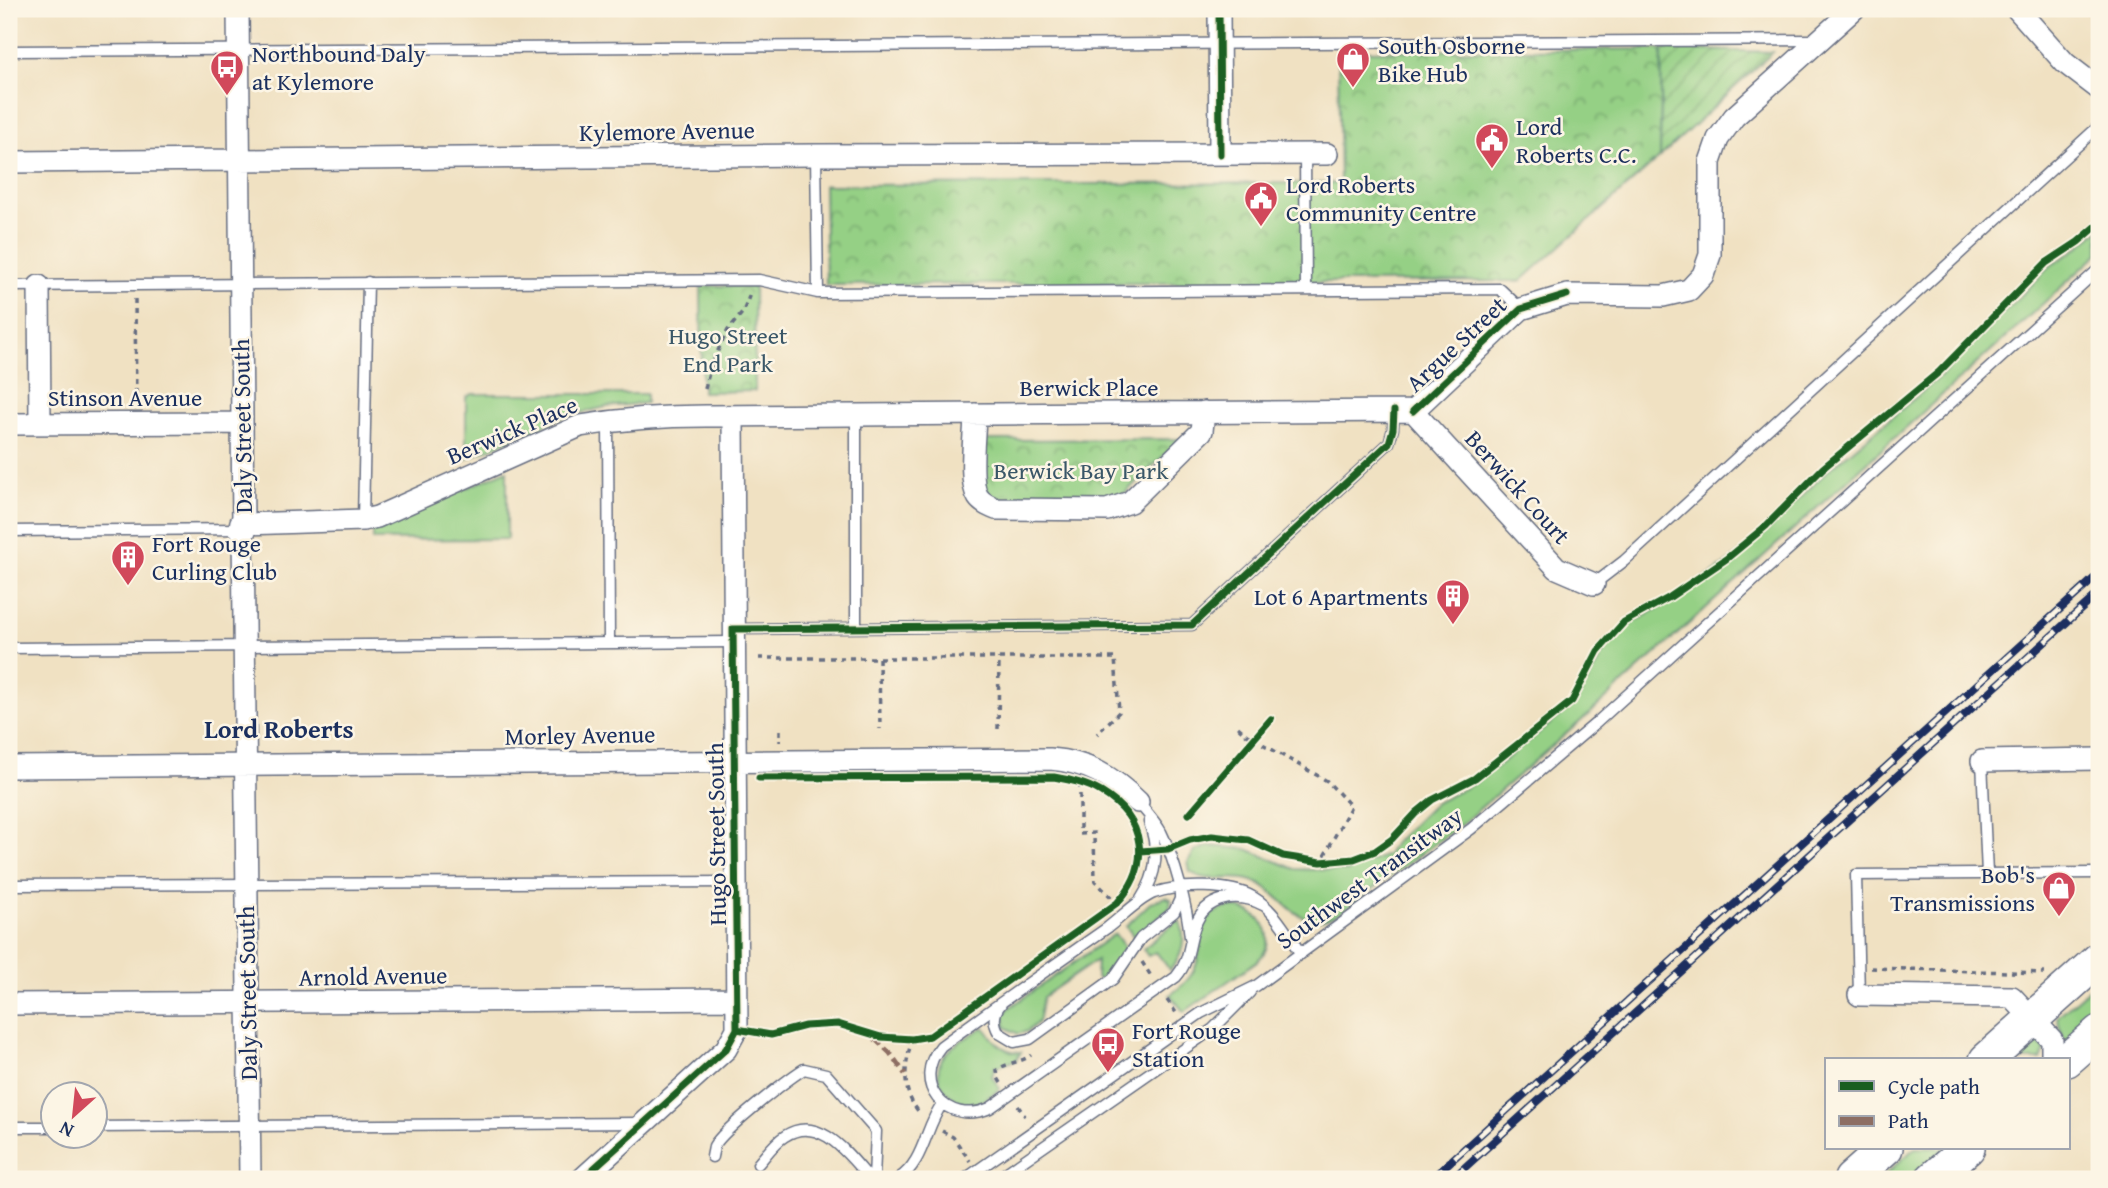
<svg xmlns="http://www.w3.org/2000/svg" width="2108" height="1188" font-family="'Gentium Book Plus',serif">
  <defs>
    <pattern id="park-crowns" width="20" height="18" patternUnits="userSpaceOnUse" patternTransform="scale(1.75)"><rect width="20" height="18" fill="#95d085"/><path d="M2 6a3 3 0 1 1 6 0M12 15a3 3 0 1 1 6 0" fill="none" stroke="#79a970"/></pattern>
    <pattern id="garden-furrows" width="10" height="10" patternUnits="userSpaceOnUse" patternTransform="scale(1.75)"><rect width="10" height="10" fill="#95d085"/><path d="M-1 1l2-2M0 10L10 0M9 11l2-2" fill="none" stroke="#79a970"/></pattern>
  </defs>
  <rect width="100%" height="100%" fill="#fcf5e5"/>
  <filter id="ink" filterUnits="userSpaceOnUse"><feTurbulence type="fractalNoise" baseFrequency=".0143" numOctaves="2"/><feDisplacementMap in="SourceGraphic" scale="14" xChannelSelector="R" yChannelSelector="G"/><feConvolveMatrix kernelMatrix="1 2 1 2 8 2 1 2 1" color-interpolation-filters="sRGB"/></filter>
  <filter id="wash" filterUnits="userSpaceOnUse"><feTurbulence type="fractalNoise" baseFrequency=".00686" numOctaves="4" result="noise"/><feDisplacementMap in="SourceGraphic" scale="28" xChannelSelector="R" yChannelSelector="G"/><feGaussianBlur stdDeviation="1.57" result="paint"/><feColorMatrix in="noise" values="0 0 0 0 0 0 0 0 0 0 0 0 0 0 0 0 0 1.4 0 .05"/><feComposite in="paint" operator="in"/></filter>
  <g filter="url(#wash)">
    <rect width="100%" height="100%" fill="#f0e1c2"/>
    <path fill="#95d085" stroke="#588072" stroke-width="2" d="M2099,230v23l-510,461 -127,110 -122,89c-46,24 -54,-23 -91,-33 -22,-6 -37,5 -59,-8l-2,-10 7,-11 14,-5 38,3 48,20 52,2 40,-16 6,-11 42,-41 42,-21 98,-78 33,-60 19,-18 44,-25 57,-38 40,-33 58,-58 115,-96 108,-109 31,-21z
      M472,394h174v9l-40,4 -42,10 -98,42v-62z
      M507,470v69l-134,1v-11z
      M1165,897l6,2 -1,9 -36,29 -8,-11 25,-24z
      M1230,907c29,1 53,30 27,54l-73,51 -14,-17c11,-8 22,-17 26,-30 10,-24 -4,-51 34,-58z
      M1177,921l4,2c5,17 2,33 -11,47l-14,-18 -8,4 -5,-7z
      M1115,934l10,14 -13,20 -12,12 -4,-3 1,-17 -54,37 -5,25 -10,9 -10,3 -13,-7 -1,-13 5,-6z
      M2099,980v31l-34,30 -8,-22 1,-3z
      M984,1027c10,14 19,26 37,25l-5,8 -21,7 -3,9 8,13c-7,5 -15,12 -24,14 -24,4 -49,-24 -32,-47 8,-12 28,-21 40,-29z
      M2037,1038l5,3 3,10 -4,9h-30z
      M1915,1148h31l-37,31h-29z"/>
    <path fill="url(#park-crowns)" stroke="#588072" stroke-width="2" d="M1662,49l-2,108 -139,124 -695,4 -2,-100 516,-2 -2,-132z
      M701,286h53l1,105 -53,1z
      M1181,439l-58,56 -20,6 -102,-1 -14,-7 -4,-16 -1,-37z"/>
    <path fill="url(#garden-furrows)" stroke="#588072" stroke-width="2" d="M1662,49l111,3 -113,105z"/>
  </g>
  <g filter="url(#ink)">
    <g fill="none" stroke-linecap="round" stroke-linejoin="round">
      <g stroke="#666d81" stroke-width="13">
        <path id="service" d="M9,51l1807,-11
          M1305,154l1,136
          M816,155l2,138
          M9,286l750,-6 59,13 682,-4 21,20
          M608,421l1,221
          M363,520l5,-238
          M9,531l234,-2
          M1594,584l30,-23 475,-435
          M856,627v-213
          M733,629l459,-4 197,-182 4,-14 1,-18
          M9,648l725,-6
          M1982,761l5,113
          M1138,802c8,10 17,19 23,30 14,28 26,74 29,105
          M9,885l728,-3
          M1141,899c17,-26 18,-49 8,-77
          M1263,905c-25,-13 -58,-9 -68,21 -7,19 -5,35 -19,51l-186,131c-44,19 -80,-25 -49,-62 55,-40 110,-79 166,-118 15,-11 30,-28 47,-35 24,-9 77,-9 99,4 22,13 34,37 48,57
          M1859,995l-3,-120 243,-2
          M1001,1004c-8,9 -8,19 -2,29l15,9 16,-3 83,-60 28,-41 33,-26 6,-13v-10
          M9,1127h43
          M94,1127l547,-4
          M712,1157c0,-1 2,-9 2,-11 10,-17 71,-65 90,-77l22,5 50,57 -2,48
          M758,1164c8,-9 17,-22 27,-28 35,-23 65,21 85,43
          M898,1179c26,-16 27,-52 44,-75
          M965,1179l236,-166 55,-27 215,-157 124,-105 504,-455
          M997,1179l216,-150 37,-37"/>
      </g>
      <g stroke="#666d81" stroke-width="24">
        <path id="minor" d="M238,9l5,515 120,-4 14,-3 203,-91c42,-7 84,-10 126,-10l707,-5
          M1219,9l1,145
          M2017,9l48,54 34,26
          M9,162l807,-7 511,-1
          M39,286l1,138
          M1413,411l108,-102 46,-14 96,1 26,-6 14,-15 7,-20v-93l8,-23 16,-22 120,-108
          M1413,411l144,157 37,16
          M975,414c0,20 -7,67 3,83 4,6 11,9 18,12l111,1 23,-8 72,-71 2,-19
          M9,424l232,-1
          M243,529l7,650
          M1982,761l117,-2
          M9,767c347,-1 694,-7 1041,-8 37,3 62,17 88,43
          M1859,995l153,2 40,43v20
          M9,1004l728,-5
          M582,1179l144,-130 11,-20 -4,-613"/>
      </g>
      <g stroke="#666d81" stroke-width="29">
        <path id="tertiary" d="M243,529v-5"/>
      </g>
      <g stroke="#666d81" stroke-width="36">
        <path id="primary" d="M1986,1060l113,-101
          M2067,1060l32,-28
          M1851,1179l35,-31
          M1932,1179l36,-31"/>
      </g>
      <path stroke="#666d81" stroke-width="3.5" stroke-dasharray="5 5" stroke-linecap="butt" d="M135,299l1,104
        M705,389l5,-20 10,-23 8,-16 15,-18 7,-18
        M759,658h356l4,54 -22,22
        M879,658l1,71
        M1238,727l9,8 80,46 24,25 -30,56
        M998,729l1,-71
        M780,730v12
        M1080,784v50l14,-1 1,48 22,22
        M1142,962l9,14
        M1871,968l174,5
        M1167,1000l10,14
        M912,1039c-7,26 -12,52 8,74
        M1001,1083l-3,-5 -1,-8c10,-8 24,-7 34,-15
        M1018,1106l7,10
        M942,1131l11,6 17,24"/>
      <use href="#service" stroke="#fff" stroke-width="10"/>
      <use href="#minor" stroke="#fff" stroke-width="21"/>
      <use href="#tertiary" stroke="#fff" stroke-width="26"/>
      <use href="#primary" stroke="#fff" stroke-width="33"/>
      <g stroke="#1b2f5e" stroke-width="8">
        <path id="rail" d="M1431,1179l668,-605
          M1452,1179l647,-586"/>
      </g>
      <use href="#rail" stroke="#fcf5e5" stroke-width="5" stroke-dasharray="16" stroke-linecap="butt"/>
      <path stroke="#8d6e63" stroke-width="5" stroke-dasharray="10 5" stroke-linecap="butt" d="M874,1038l16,15 15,21"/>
      <g stroke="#fcf5e5" stroke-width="11">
        <path id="cycleway" d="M1219,9l1,145
          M1413,411l108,-102 46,-14
          M1189,814l82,-95
          M1141,851l27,-2 22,-9 22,-4 36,4 35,16 38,6 33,-3 21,-8 17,-12 24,-26 16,-13 43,-22 97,-77 26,-50 26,-29 46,-25 56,-38 40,-33 57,-58 116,-96 107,-109 32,-21 21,-18
          M737,1029l34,6 34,-9 33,-2 43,13 31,2 18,-3 187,-133c35,-38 29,-84 -16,-111 -15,-9 -31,-12 -47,-15l-295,1
          M582,1179l144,-130 11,-20 -4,-400 459,-4 197,-182 4,-14 1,-18"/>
      </g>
      <use href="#cycleway" stroke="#1b5e20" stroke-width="7"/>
    </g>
  </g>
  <defs>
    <g id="shop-pin" transform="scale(1.75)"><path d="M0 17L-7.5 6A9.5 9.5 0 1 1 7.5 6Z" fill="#d1495b" stroke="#fcf5e5"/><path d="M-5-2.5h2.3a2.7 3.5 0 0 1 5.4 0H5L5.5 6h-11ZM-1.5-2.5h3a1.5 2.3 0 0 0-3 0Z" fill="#fff"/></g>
    <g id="bus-pin" transform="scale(1.75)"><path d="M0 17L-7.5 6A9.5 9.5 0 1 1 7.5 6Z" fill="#d1495b" stroke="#fcf5e5"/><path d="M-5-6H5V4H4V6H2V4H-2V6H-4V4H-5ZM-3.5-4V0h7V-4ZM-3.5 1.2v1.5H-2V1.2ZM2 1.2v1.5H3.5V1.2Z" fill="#fff"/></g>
    <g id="civic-pin" transform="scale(1.75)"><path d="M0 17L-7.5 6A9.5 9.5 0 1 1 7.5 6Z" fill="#d1495b" stroke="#fcf5e5"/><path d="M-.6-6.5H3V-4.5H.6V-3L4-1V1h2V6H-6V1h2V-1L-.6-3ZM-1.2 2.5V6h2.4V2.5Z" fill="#fff"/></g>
    <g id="building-pin" transform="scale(1.75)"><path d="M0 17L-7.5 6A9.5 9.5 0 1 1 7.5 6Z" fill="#d1495b" stroke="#fcf5e5"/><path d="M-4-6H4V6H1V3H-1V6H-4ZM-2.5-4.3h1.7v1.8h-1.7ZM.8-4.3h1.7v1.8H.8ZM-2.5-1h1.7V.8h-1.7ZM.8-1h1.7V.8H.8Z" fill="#fff"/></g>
  </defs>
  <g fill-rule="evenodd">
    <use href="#shop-pin" x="1353" y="59"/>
    <use href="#bus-pin" x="227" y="67"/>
    <use href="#civic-pin" x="1492" y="140"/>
    <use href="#civic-pin" x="1261" y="198"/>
    <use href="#building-pin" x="128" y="557"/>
    <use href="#building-pin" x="1453" y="596"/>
    <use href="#shop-pin" x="2059" y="888"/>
    <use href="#bus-pin" x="1108" y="1044"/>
  </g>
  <g text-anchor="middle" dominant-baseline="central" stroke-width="5" stroke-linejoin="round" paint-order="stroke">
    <g font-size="24" fill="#1b2f5e" stroke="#fcf5e5" text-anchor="start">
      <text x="1378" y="45">South Osborne<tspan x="1378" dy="28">Bike Hub</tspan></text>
      <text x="252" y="53">Northbound Daly<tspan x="252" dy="28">at Kylemore</tspan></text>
      <text x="1516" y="126">Lord<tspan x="1516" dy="28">Roberts C.C.</tspan></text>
      <text x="1286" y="184">Lord Roberts<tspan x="1286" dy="28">Community Centre</tspan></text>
      <text x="152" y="543">Fort Rouge<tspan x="152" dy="28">Curling Club</tspan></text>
      <text x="1428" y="596" text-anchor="end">Lot 6 Apartments</text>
      <text x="2035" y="874" text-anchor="end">Bob's<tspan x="2035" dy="28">Transmissions</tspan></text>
      <text x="1132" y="1030">Fort Rouge<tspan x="1132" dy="28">Station</tspan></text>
    </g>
    <g font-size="24" fill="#1b2f5e" stroke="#fcf5e5">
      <text transform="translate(667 131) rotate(-1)">Kylemore Avenue</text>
      <text transform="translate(1456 344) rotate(-43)">Argue Street</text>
      <text x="1089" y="387">Berwick Place</text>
      <text x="125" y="397">Stinson Avenue</text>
      <text transform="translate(242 426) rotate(-91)">Daly Street South</text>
      <text transform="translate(512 430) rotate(-23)">Berwick Place</text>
      <text transform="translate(1518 487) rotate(48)">Berwick Court</text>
      <text transform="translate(580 735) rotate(-1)">Morley Avenue</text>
      <text transform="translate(716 834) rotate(-91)">Hugo Street South</text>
      <text transform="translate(1369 878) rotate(-36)">Southwest Transitway</text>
      <text transform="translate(373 976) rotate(-1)">Arnold Avenue</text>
      <text transform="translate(247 993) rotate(-91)">Daly Street South</text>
    </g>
    <g font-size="24" fill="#3a5768" stroke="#fcf5e5">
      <text x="728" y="335">Hugo Street<tspan x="728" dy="28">End Park</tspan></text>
      <text x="1081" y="470">Berwick Bay Park</text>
    </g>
    <g font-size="26" font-weight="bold" fill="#1b2f5e" stroke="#fcf5e5">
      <text x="279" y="728">Lord Roberts</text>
    </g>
  </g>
  <rect width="2108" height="1188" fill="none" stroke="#fcf5e5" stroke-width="35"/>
  <rect x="1825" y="1058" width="245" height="91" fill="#fcf5e5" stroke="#a2a6af" stroke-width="2"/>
  <rect x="1839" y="1081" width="35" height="10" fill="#1b5e20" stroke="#a2a6af" stroke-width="2"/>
  <text x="1888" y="1094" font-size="21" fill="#1b2f5e">Cycle path</text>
  <rect x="1839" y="1116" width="35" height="10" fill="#8d6e63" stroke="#a2a6af" stroke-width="2"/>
  <text x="1888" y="1128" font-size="21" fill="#1b2f5e">Path</text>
  <g transform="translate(74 1115) rotate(207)"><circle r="33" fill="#fcf5e5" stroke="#a2a6af" stroke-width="2"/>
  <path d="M0-5L12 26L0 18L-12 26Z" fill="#d1495b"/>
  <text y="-10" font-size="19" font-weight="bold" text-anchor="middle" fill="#1b2f5e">N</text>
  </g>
</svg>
